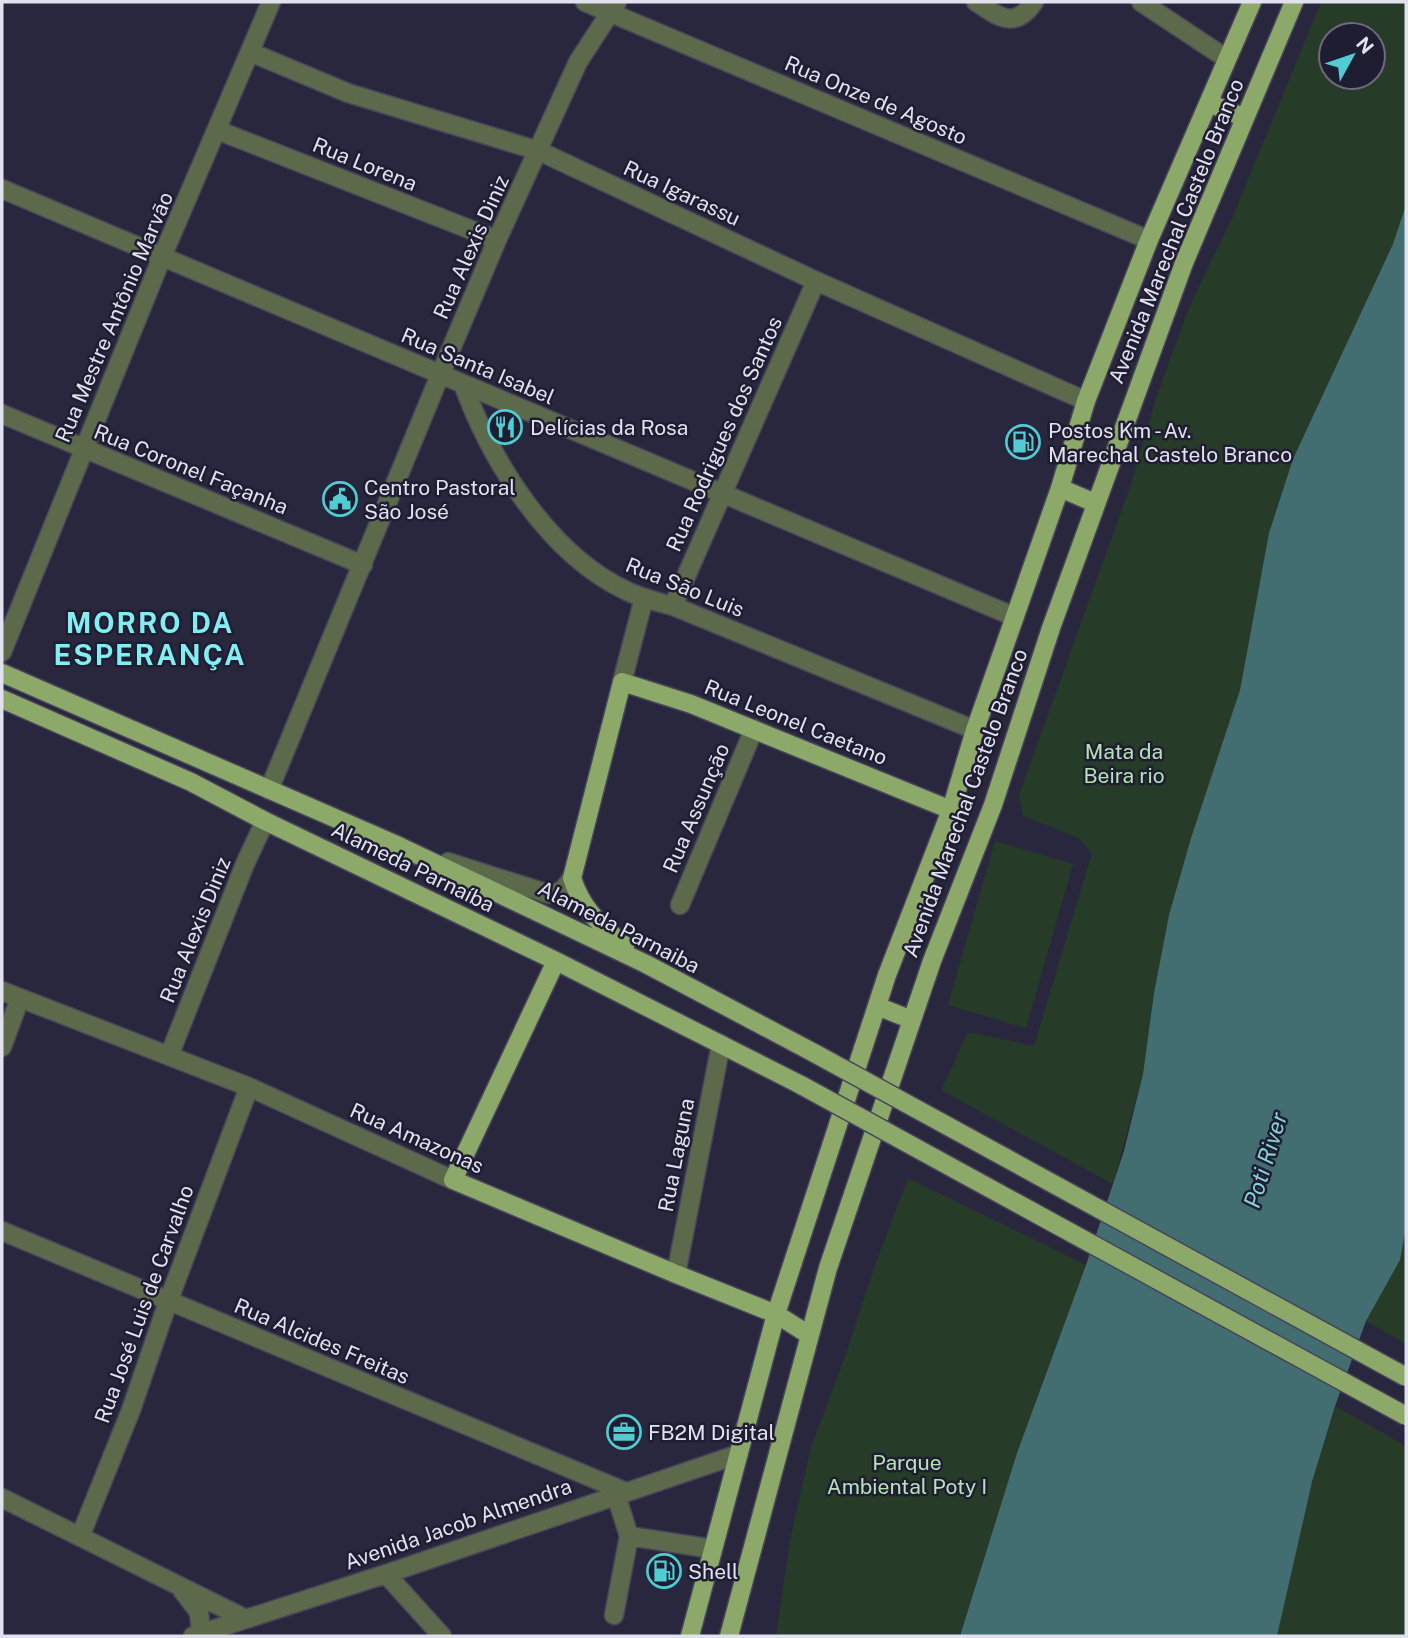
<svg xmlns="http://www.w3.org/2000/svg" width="1408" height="1638" font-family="'Public Sans',sans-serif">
  <rect width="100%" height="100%" fill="#29273d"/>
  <path fill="#273c28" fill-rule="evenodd" d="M1321,2h85v203l-13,39 -100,215 -24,74 -29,157 -49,148 -22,77 -15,78 -11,81 -30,110 -172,-94 27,-58 66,14 58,-193 -13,-15 -56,-22 -4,-21 111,-308 27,-92 34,-92 42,-87zM1331,35h42v42h-42z
    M995,841l78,23 -47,164 -78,-23z
    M908,1178l178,87 -69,188 -57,183h-184l14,-96 21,-93 34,-90 30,-92z
    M1406,1227v117l-40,-23 34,-61z
    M1335,1406l71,40v190h-129l35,-154z"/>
  <path fill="#436e71" d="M1406,205v1022l-6,33 -34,61 -31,85 -23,76 -35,154h-317l57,-183 69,-188 38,-114 19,-77 11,-81 15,-78 22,-77 49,-148 29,-157 24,-74 100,-215z"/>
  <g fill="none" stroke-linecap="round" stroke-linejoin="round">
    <g stroke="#47455a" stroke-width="21">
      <path id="minor" d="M585,2l564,238
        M976,2c23,15 39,28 58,0
        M1141,2l86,57
        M250,52l98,41 191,58 277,130 270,120
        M217,130l280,110
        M2,189l1013,428
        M463,384c28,77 86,171 164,207 14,7 30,11 46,15l302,124
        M2,414l361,151
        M673,606l143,-325
        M2,652l160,-395 109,-255
        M622,682l22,-84
        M269,790l171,-415 57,-135 81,-178 39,-60
        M448,862l101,32c12,0 16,-6 23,-16
        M680,905l74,-176
        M2,991l247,96 204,93
        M2,1047l18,-49
        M169,1056l76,-192 20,-43
        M2,1231l624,261
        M676,1274l45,-230
        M2,1498l244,121
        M629,1536l84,13
        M80,1537l51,-127 37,-108 81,-215
        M386,1574l56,62
        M182,1590l17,22 2,21
        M614,1615l15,-79 -13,-41
        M193,1636l193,-62 353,-120"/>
    </g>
    <g stroke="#47455a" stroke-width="21">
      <path id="major" d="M1209,103l36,15
        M1060,488l35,15
        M2,673l397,173 247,118 170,90
        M2,699l189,83 74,39 291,140 245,124
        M625,946c-25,-22 -43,-36 -53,-68l50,-196 69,22 260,106
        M556,961l-103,219 223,94 100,40 33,21
        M877,1006l35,14
        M690,1636l86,-322 111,-339 64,-165 24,-80 85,-242 26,-87 63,-161 103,-238
        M729,1636l99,-368 104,-307 61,-156 58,-177 133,-365 110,-261"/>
    </g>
    <use href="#minor" stroke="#5c6a4b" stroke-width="18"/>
    <use href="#major" stroke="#8da96a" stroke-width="18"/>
    <g stroke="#47455a" stroke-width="21" stroke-linecap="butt">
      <path id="major-bridge" d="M816,1054l590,323
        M801,1085l605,331"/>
    </g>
    <use href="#major-bridge" stroke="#8da96a" stroke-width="18"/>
  </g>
  <defs>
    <g id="restaurant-ring" transform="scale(1.75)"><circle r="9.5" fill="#1f1d32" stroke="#51ccd2" stroke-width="1.5"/><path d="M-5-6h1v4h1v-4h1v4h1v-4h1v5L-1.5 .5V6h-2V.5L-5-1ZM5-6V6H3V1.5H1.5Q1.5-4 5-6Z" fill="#51ccd2"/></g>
    <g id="fuel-ring" transform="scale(1.75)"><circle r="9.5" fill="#1f1d32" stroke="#51ccd2" stroke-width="1.5"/><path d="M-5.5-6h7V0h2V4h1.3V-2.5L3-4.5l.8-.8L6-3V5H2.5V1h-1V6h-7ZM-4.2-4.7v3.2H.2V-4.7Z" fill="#51ccd2"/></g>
    <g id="civic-ring" transform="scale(1.75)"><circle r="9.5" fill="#1f1d32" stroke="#51ccd2" stroke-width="1.5"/><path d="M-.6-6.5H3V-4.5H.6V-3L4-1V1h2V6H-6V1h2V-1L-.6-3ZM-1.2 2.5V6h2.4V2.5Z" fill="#51ccd2"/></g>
    <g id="office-ring" transform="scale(1.75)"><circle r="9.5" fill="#1f1d32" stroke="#51ccd2" stroke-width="1.5"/><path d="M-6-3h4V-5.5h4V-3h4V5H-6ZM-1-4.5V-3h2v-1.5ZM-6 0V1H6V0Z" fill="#51ccd2"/></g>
  </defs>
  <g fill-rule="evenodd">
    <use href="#restaurant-ring" x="505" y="427"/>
    <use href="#fuel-ring" x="1023" y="442"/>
    <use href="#civic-ring" x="340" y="499"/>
    <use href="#office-ring" x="624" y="1432"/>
    <use href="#fuel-ring" x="664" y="1571"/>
  </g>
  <g text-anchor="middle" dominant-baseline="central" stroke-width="5" stroke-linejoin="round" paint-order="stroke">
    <g font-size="21" fill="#e2e1f0" stroke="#1f1d32">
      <text transform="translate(876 100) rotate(23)">Rua Onze de Agosto</text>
      <text transform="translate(365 164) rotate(22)">Rua Lorena</text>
      <text transform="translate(682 193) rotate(25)">Rua Igarassu</text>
      <text transform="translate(1176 231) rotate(-68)">Avenida Marechal Castelo Branco</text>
      <text transform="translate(471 247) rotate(-66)">Rua Alexis Diniz</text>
      <text transform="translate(114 317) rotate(-67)">Rua Mestre Antônio Marvão</text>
      <text transform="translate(478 366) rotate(23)">Rua Santa Isabel</text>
      <text transform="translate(724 434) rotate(-66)">Rua Rodrigues dos Santos</text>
      <text transform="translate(191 469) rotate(22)">Rua Coronel Façanha</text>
      <text transform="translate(685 587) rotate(22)">Rua São Luis</text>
      <text transform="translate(796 722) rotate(22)">Rua Leonel Caetano</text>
      <text transform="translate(965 803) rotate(-70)">Avenida Marechal Castelo Branco</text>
      <text transform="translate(696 808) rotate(-67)">Rua Assunção</text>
      <text transform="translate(413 867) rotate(26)">Alameda Parnaíba</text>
      <text transform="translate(619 927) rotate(27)">Alameda Parnaiba</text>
      <text transform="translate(195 930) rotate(-68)">Rua Alexis Diniz</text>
      <text transform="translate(417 1138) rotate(24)">Rua Amazonas</text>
      <text transform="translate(676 1155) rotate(-79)">Rua Laguna</text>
      <text transform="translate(144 1304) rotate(-70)">Rua José Luis de Carvalho</text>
      <text transform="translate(322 1341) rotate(23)">Rua Alcides Freitas</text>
      <text transform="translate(458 1524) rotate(-19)">Avenida Jacob Almendra</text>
    </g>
    <g font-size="21" fill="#e2e1f0" stroke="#1f1d32" text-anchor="start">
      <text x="530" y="427">Delícias da Rosa</text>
      <text x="1048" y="430">Postos Km - Av.<tspan x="1048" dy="24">Marechal Castelo Branco</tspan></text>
      <text x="364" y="487">Centro Pastoral<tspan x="364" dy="24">São José</tspan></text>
      <text x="648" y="1432">FB2M Digital</text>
      <text x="688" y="1571">Shell</text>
    </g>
    <g font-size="21" fill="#b4e3b6" stroke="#1f1d32">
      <text x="1124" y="751">Mata da<tspan x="1124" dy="24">Beira rio</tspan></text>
      <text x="907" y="1462">Parque<tspan x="907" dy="24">Ambiental Poty I</tspan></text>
    </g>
    <g font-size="23" font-style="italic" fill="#85d4da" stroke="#1f1d32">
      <text transform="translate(1265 1160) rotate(-73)">Poti River</text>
    </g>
    <g font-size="28" font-weight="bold" letter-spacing="2" fill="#82eef3" stroke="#1f1d32">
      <text x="150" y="622">MORRO DA<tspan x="150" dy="32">ESPERANÇA</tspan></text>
    </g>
  </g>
  <rect width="1408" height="1638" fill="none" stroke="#e2e1f0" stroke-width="7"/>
  <g transform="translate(1352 56) rotate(50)"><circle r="33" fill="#1f1d32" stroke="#6d6b7e" stroke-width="2"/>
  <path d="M0-5L12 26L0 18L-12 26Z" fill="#51ccd2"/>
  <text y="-10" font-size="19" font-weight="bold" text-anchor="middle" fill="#e2e1f0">N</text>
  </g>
</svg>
